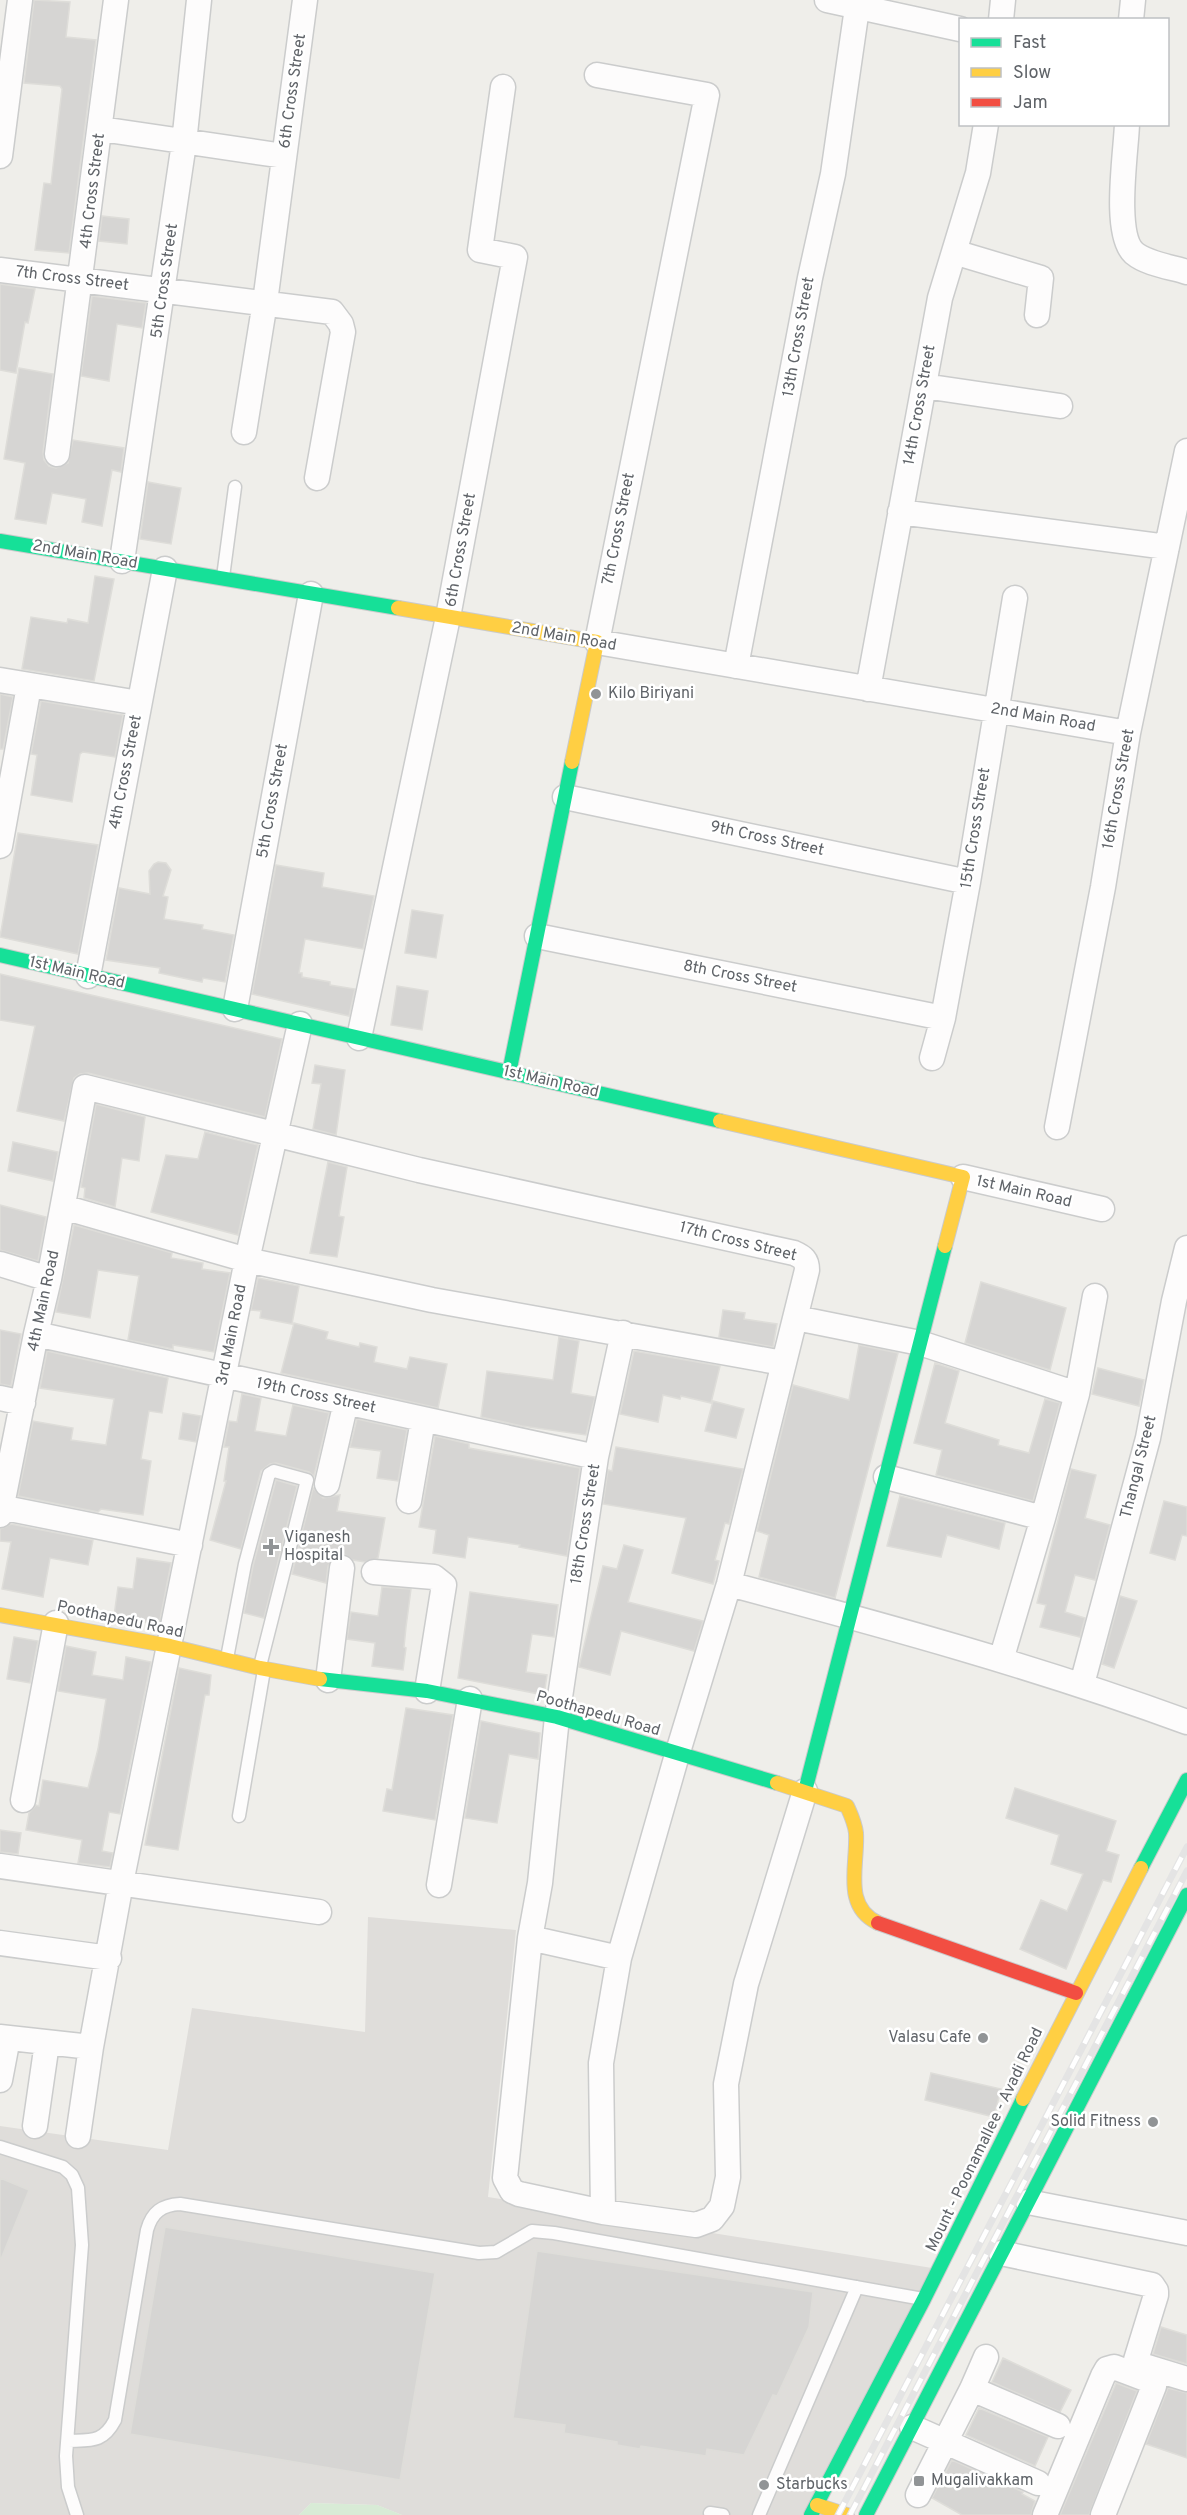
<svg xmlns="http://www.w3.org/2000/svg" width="1187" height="2515" font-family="Overpass,sans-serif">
  <rect width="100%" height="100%" fill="#efeeea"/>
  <path fill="#dfddda" d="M368,1917l148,13 -28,267 444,71 -128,247h-402l-25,-10 -66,-2 -12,12h-299v-389l168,24 24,-142 173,24z"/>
  <path fill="#d8ebd6" d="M311,2503l66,2 25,10h-103z"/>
  <path fill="#d6d5d3" stroke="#deddd9" stroke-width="1.5" d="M34,0l36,2 -4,35 30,3 -27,213 -34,-3 9,-67 7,1 11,-95 -2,-3 -36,-3z
    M102,216l27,3 -2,25 -28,-3z
    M0,284l35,5 -7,34 -3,-1 -9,51 -16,-3z
    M92,296l54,7 -4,25 -25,-4 -8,57 -28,-5z
    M19,368l34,6 -10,78 1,8 5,6 7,2 12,-5 5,-23 51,8 -3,24 -9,-2 -10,56 -20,-4 4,-23 -34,-6 -6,31 -31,-5 10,-56 -21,-4z
    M148,482l33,6 -10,56 -31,-5z
    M95,576l19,3 -20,102 -72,-12 9,-52 36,6 1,-4 20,4z
    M0,694l13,3 -10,52h-3z
    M41,701l82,14 -8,42 -32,-5 -3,2 -8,48 -41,-7 6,-40 -6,-1z
    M18,833l80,12 -20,109 -78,-17z
    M158,862l8,1 5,7 -8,26 5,1 -4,22 39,6 -1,4 32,6 -9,47 -22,-4 -1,4 -43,-9 1,-5 -54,-8 13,-72 31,6 -1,-23 5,-7z
    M276,865l48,8 -2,14 52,9 -11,53 -58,-10 -6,34h3v4l28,5v3l25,4 -6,27 -97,-22z
    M412,910l31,5 -7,43 -31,-5z
    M0,974l282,65 -17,78 -177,-44 -8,1 -6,4 -10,43 -47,-10 18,-85 -35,-6z
    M397,986l31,5 -6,39 -31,-5z
    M315,1065l30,5 -9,65 -23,-6 8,-45 -9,-1z
    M96,1104l49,13 -6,44 -17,-3 -7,49 -31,-9 1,-10 -4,-1z
    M205,1132l53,13 -20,90 -87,-23 15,-57 32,4z
    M13,1142l45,10 -5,29 -45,-10z
    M328,1162l19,5 -8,49 5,1 -7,40 -27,-4z
    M0,1205l46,12 -8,44 -38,-11z
    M74,1225l98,28 -1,5 32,5 -1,6 28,4 -16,79 -41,-7v4l-45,-9 11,-64 -41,-6 -8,48 -34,-6z
    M258,1278l41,8 -7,38 -32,-6 1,-7 -10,-1z
    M981,1282l85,26 -16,62 -85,-27z
    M723,1310l22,3 -1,6 33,5 -4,23 -54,-10z
    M294,1323l34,9 -2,7 33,8 1,-4 17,4 -3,15 33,7 3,-12 37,7 -9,44 -157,-35z
    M0,1330l21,4 -10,52 -11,-2z
    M559,1337l20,4 -8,52 24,4 -9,38 -64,-9 -41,-9 6,-46 66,9z
    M859,1345l39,8 -63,245 -76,-21 10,-42 -12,-4 36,-146 56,15z
    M47,1351l121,27 -6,35 -13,-2 -8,48 10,2 -8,54 -42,-6 -3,3 -80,-16 15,-75 40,7 -2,12 35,5 8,-46 -74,-11z
    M634,1351l86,15 -9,37 -30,-7 -1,3 -17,-4 -5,27 -38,-8z
    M935,1363l24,8 -14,52 54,17 -1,5 31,8 16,-54 15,4 -27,98 -97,-26 6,-25 -28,-7z
    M1098,1368l46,12 -5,26 -47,-12z
    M242,1394l19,4 -6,33 31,5 7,-31 36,8 -15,63 -5,-4 -33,-9 -6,1 -9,7 -20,78 -31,-9 16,-59h-2l5,-34h-5l5,-26 8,1z
    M713,1401l31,8 -8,29 -31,-7z
    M183,1413l18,3 -5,26 -17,-3z
    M357,1419l50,11 -9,51 -21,-3 4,-27 -31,-4z
    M435,1436l34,8v4l111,20 -13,88 -48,-9 1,-2 -52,-8 -3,21 -32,-5 3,-23 -17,-3z
    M616,1447l127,22 -14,55 -4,-1 -10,37 4,1 -6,23 -41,-11 14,-55 -83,-14 5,-34 4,1z
    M1071,1469l25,6 -11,43 25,7 -15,55 -20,-5 -10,37 20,6 -5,19 -40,-10 6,-22 -9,-2z
    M276,1480l21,6 -33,132 -20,-5 9,-47z
    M313,1488l10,10 17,-3 -3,16 48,7 -7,40 -13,4 -12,-2 -9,-6 -8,1 -8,11 -2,17 -34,-9z
    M900,1496l105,27 -6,26 -52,-14 -6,22 -54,-11z
    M1164,1501l23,6v29l-5,-1 -7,25 -25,-7z
    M11,1524l82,16 -5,25 -38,-7 -7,39 -41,-8 9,-47 -11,-1v-12z
    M624,1545l19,5 -15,52 75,19 -9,30 -73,-20 -11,44 -31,-8 24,-101 14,3z
    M137,1558l34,5 -12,62 -45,-9 4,-29 15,2z
    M382,1587l29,2 -5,38 -2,20 2,1 -3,22 -31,-4 3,-23 -28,-4 4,-27 27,4z
    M470,1592l88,13 -4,32 -22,-3 -6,38 21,3 -3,20 -86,-17z
    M1120,1596l17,5 -23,67 -12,-4z
    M14,1637l24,4 -8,42 -23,-4z
    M66,1646l30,6 -4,23 31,5 3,-23 25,5 -31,152 -11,-2 -7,39 11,2 -3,14 -32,-4 4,-23 -56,-10 3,-17 7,-8 3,1 4,-26 45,8 10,-39 8,-50 -48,-8z
    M179,1668l32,7 -2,20h-4l-27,155 -33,-5z
    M406,1708l47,7 -18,105 -52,-9 4,-22 5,1z
    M481,1721l59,12 -2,26 -29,-5 -12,69 -32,-5z
    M1015,1788l101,33 -10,30 13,4 -8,27 -8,-2 -37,89 -46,-20 21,-49 26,11 16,-37 -32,-10 8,-29 -53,-17z
    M0,1830l21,3 -3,21 -18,-2z
    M931,2073l70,16 -7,28 -69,-17z
    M0,2178l29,12 -28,69 -1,-1z
    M165,2227l270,46 -35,207 -270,-46z
    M537,2251l276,41 -4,35 -32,69 -4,-1 -29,60 -37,-6 -1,7 -65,-10 -1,3 -23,-4v-3l-53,-9 1,-8 -52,-7z
    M1161,2327l26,8v29l-34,-10z
    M1003,2358l68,32 -11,22 -68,-30z
    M1116,2383l21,8 -48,124h-29z
    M1168,2388l19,5v65l-41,-14z
    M979,2408l69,29 -13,29 -69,-31z
    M952,2460l71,32 -1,2 13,7 -4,14h-69l-30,-17z"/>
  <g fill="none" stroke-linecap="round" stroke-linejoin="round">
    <g stroke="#cbcccc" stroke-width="15">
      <path id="lane" d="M223,577l12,-90
        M227,1658l18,-94 24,-90 5,-3 33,9 -47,186
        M239,1816l25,-146
        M0,2147l63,20 9,8 6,13 4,57 -16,211 2,31 9,28
        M68,2441c23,-1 35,2 47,-21l32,-190c5,-18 15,-25 33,-26l299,49 17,-1 36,-21 22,2 369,66
        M710,2513l13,2
        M759,2515l98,-228"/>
    </g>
    <g stroke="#cbcccc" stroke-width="27">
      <path id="street" d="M827,0l133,29
        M1001,20l2,-20
        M1131,20l2,-20
        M597,75l110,20 -110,547 531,91
        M1127,124c-1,29 -14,110 7,129 13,11 37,14 53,19
        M101,129l183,27
        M0,156l20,-156
        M954,252l87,26 -4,37
        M0,270l332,42 9,12 2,8 -26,146
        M924,386l136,20
        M244,432l21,-130 40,-302
        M57,454l59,-454
        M900,512l267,35
        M122,561l62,-418 15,-143
        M736,666l74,-388 23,-104 24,-166
        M0,680l139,23
        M868,689l72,-391 38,-125 8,-49
        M565,797l403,85
        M0,846l29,-160
        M537,936l406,82
        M88,976l77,-407
        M235,1009l76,-415
        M359,1038l89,-421 67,-360 -35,-7 23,-163
        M932,1058l11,-40 25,-136 47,-284
        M1057,1127l46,-240 25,-154 59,-282
        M963,1177l139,32
        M63,1207l184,53 185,40 351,63
        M0,1264l49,15
        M796,1318l124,25 157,51 -34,124
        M623,1333l-27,124 -39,260 -17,166 -10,55 -25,240 7,13 7,3 84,18 93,13 16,-6 10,-13 6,-29 -2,-93 20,-100 59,-193
        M36,1334l560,123
        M1077,1394l18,-98
        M0,1398l23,5
        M886,1477l157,41 -42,142
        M327,1484l19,-82
        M409,1501l14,-81
        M0,1507l190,38
        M0,1515l36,-181 13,-55 36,-192 334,83 375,83c9,4 13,7 13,17l-78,314 -52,171 -58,203 -18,105 2,149
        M374,1572l60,5 10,8 -17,106
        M729,1584c154,41 308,83 458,138
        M328,1680l14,-112
        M1082,1684l66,-246 26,-137 13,-53
        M23,1800l33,-177
        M0,1866l319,46
        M439,1885l31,-186
        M530,1938l89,20
        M0,1943l109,15
        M0,2037l91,10
        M0,2080l8,-42
        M35,2126l12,-83
        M78,2136l13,-89 30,-164 126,-623 53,-236
        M1028,2202l159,31
        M1001,2253l151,32 4,6v4l-20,65 5,5 46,14
        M972,2389l86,37
        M912,2427l126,56
        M918,2495l54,-106 14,-32
        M1045,2515l58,-139 4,-7 7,-2 37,14 3,5 -51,129"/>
    </g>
    <g stroke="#cacacb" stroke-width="16">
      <path id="fast" d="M0,541l398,67
        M0,955l720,166
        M509,1073l63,-311
        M320,1679l107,12 130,26 220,66
        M805,1791l140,-545
        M1141,1868l46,-88
        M811,2515l113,-216 99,-200
        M866,2515l321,-620"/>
    </g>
    <g stroke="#cacacb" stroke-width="16">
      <path id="slow" d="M398,608l199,34 -25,120
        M720,1121l243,56 -18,69
        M0,1615l170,31 90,22 60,11
        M777,1783l70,23c4,9 8,17 9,27 2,32 -14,73 22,90
        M1023,2099l118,-231
        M817,2505l30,10"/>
    </g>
    <g stroke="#cacacb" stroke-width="16">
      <path id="jam" d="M878,1923l198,70"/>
    </g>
    <use href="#lane" stroke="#fdfcfc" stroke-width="12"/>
    <use href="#street" stroke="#fdfcfc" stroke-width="24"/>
    <use href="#fast" stroke="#16e098" stroke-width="14"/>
    <use href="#slow" stroke="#ffcf43" stroke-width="14"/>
    <use href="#jam" stroke="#f24e42" stroke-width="14"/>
    <g stroke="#e4e4e4" stroke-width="7">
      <path id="rail" d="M838,2515l349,-668
        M850,2515l337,-644"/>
    </g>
    <use href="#rail" stroke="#fff" stroke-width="4.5" stroke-dasharray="14" stroke-linecap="butt"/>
  </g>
  <g fill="#919496" stroke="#fff" stroke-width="2">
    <circle cx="596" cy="694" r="6"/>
    <path d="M268 1538h6v6h6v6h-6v6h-6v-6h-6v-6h6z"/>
    <circle cx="983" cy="2038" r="6"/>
    <circle cx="1153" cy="2122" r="6"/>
    <rect x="913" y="2475" width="12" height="12" rx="3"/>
    <circle cx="764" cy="2485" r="6"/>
  </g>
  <g text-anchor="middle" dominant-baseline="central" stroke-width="5" stroke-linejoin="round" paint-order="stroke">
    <g font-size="16" fill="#5f6368" stroke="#fff">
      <text transform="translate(293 91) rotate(-82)">6th Cross Street</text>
      <text transform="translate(93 191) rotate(-83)">4th Cross Street</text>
      <text transform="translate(72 279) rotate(7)">7th Cross Street</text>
      <text transform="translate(165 281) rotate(-82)">5th Cross Street</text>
      <text transform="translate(799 337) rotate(-80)">13th Cross Street</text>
      <text transform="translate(920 405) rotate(-80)">14th Cross Street</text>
      <text transform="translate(619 529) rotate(-79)">7th Cross Street</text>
      <text transform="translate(461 550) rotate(-80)">6th Cross Street</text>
      <text transform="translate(85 555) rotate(10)">2nd Main Road</text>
      <text transform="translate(564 637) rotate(10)">2nd Main Road</text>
      <text transform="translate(1043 718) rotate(10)">2nd Main Road</text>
      <text transform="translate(126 772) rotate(-79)">4th Cross Street</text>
      <text transform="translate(1119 789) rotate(-80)">16th Cross Street</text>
      <text transform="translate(273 801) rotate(-80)">5th Cross Street</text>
      <text transform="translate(976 828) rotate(-81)">15th Cross Street</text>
      <text transform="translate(767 839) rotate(12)">9th Cross Street</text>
      <text transform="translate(77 973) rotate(13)">1st Main Road</text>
      <text transform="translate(740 977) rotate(11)">8th Cross Street</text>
      <text transform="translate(551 1082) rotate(13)">1st Main Road</text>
      <text transform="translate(1024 1192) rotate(13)">1st Main Road</text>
      <text transform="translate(738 1242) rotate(14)">17th Cross Street</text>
      <text transform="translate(44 1301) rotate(-78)">4th Main Road</text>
      <text transform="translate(232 1335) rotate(-79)">3rd Main Road</text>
      <text transform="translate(316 1396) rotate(12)">19th Cross Street</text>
      <text transform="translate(1139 1467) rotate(-76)">Thangal Street</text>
      <text transform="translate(586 1524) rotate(-81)">18th Cross Street</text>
      <text transform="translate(120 1620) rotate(12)">Poothapedu Road</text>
      <text transform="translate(598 1714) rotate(16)">Poothapedu Road</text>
      <text transform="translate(985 2140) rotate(-64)">Mount - Poonamallee - Avadi Road</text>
    </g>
    <g font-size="16" fill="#5f6368" stroke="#fff" text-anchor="start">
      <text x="608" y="694">Kilo Biriyani</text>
      <text x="284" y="1538">Viganesh<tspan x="284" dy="18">Hospital</tspan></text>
      <text x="971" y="2038" text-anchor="end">Valasu Cafe</text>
      <text x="1141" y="2122" text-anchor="end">Solid Fitness</text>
      <text x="931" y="2481">Mugalivakkam</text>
      <text x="776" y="2485">Starbucks</text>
    </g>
  </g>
  <rect x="959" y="18" width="210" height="108" fill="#ffffff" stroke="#bfc1c3" stroke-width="1.5"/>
  <rect x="971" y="38" width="30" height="9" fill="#16e098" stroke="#bfc1c3" stroke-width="1.5"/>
  <text x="1013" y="48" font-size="18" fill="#5f6368">Fast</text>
  <rect x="971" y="68" width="30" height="9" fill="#ffcf43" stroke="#bfc1c3" stroke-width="1.5"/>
  <text x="1013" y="78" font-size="18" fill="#5f6368">Slow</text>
  <rect x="971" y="98" width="30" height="9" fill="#f24e42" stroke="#bfc1c3" stroke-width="1.5"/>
  <text x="1013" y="108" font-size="18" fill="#5f6368">Jam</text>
</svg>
